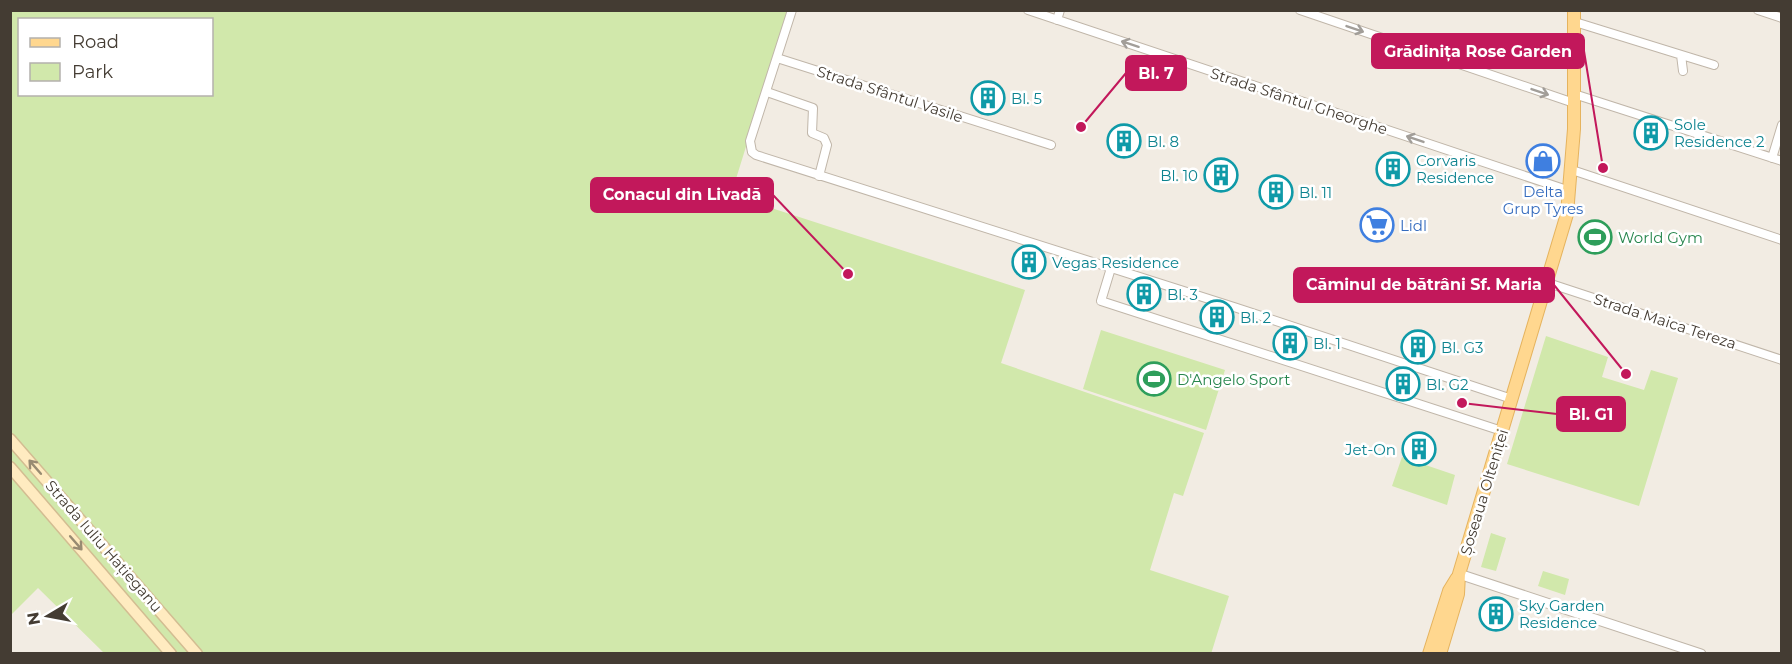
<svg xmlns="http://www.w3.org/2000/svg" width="1792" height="664" font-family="Montserrat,sans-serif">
  <rect width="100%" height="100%" fill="#f2ece3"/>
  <path fill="#d1e8ab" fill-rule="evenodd" d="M11,10l777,1 -57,184 294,95 -24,73 203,70 -21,63 -9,-3 -24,77 79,26 -18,58h-1106l-67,-66 -27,27zM20,20h192v74h-192z
    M1101,330l124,40 -19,60 -123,-41z
    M1546,336l62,21 -6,20 42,13 7,-20 27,8 -39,128 -132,-42z
    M1402,457l53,18 -8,30 -55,-19z
    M1491,533l15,5 -10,33 -15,-4z
    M1543,571l26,8 -4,16 -27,-9z"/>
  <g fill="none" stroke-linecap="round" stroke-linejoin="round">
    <g stroke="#c0b6a9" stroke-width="10">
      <path id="minor" d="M792,10l-42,131 2,11 4,3 478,152 278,92
        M1028,10l542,181
        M1300,10l274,93
        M1758,10l24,8
        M1057,20l3,-10
        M1575,22l139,43
        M1681,55l2,16
        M777,58l274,87
        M767,92l46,16 -1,25 12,5 3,7 -8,31
        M1574,94l208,67
        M1772,158l10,-33
        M1572,170l210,70
        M1111,268l-10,33 401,130
        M1548,283l234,77"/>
    </g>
    <g stroke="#c0b6a9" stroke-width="11">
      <path id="tertiary" d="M1459,574l242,80"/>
    </g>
    <g stroke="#d3bd92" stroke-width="13">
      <path id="secondary" d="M10,439l187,215
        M10,467l161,187"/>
    </g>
    <g stroke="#e5b35e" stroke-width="14">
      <path id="primary" d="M1429,654l20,-63 8,-13
        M1440,654l18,-60 1,-20 108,-360 7,-85v-119"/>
    </g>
    <use href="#minor" stroke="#fff" stroke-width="8"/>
    <use href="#tertiary" stroke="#fff" stroke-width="9"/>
    <use href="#secondary" stroke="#ffebc0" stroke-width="10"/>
    <use href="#primary" stroke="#ffd78f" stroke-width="12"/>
  </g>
  <defs><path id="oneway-shaft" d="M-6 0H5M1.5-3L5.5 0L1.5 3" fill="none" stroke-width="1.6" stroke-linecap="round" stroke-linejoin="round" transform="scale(1.5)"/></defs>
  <g stroke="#a29e99">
    <use href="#oneway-shaft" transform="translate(1355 29) rotate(19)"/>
    <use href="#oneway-shaft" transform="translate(1130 44) rotate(-162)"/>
    <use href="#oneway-shaft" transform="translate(1540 92) rotate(19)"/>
    <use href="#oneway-shaft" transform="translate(1415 139) rotate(-161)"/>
  </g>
  <g stroke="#988b72">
    <use href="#oneway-shaft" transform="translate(35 467) rotate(-131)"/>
    <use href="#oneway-shaft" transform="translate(76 543) rotate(49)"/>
  </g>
  <defs>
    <g id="building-ring" transform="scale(1.725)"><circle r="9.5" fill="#fff" stroke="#0f9aa8" stroke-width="1.5"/><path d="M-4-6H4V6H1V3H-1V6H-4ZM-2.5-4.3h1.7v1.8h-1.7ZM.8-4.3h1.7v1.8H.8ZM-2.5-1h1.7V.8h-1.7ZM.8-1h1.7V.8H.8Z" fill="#0f9aa8"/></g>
    <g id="shop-ring" transform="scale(1.725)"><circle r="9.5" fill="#fff" stroke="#3f7fe0" stroke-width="1.5"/><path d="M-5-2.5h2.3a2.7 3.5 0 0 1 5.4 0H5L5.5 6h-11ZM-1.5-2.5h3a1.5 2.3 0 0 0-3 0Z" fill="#3f7fe0"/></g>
    <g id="supermarket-ring" transform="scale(1.725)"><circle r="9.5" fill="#fff" stroke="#3f7fe0" stroke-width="1.5"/><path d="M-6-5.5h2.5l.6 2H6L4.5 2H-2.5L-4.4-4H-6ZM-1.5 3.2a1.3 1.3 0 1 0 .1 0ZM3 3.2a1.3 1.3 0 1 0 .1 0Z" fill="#3f7fe0"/></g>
    <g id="stadium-ring" transform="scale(1.725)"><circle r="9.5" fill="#fff" stroke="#2e9e5b" stroke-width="1.5"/><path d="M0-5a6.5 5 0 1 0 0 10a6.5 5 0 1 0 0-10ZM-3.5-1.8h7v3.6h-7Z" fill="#2e9e5b"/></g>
  </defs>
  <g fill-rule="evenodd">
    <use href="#building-ring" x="988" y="98"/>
    <use href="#building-ring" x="1651" y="133"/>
    <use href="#building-ring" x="1124" y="141"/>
    <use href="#shop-ring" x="1543" y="161"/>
    <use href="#building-ring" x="1393" y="169"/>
    <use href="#building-ring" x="1221" y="175"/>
    <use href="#building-ring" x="1276" y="192"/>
    <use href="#supermarket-ring" x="1377" y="225"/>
    <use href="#stadium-ring" x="1595" y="237"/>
    <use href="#building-ring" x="1029" y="262"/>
    <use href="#building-ring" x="1144" y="294"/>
    <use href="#building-ring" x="1217" y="317"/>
    <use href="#building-ring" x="1290" y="343"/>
    <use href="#building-ring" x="1418" y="347"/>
    <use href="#stadium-ring" x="1154" y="379"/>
    <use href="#building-ring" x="1403" y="384"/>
    <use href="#building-ring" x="1419" y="449"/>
    <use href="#building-ring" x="1496" y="614"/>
  </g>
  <g text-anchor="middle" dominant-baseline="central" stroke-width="5" stroke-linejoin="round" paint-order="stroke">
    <g font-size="15" fill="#443c33" stroke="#fff">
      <text transform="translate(890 94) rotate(18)">Strada Sfântul Vasile</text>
      <text transform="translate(1299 101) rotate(18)">Strada Sfântul Gheorghe</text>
      <text transform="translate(1665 321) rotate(18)">Strada Maica Tereza</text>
      <text transform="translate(1484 492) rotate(-73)">Șoseaua Olteniței</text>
      <text transform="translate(104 546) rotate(49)">Strada Iuliu Hațieganu</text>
    </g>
    <g font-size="15" fill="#0d838f" stroke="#fff" text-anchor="start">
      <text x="1011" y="98">Bl. 5</text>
      <text x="1674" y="124">Sole<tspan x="1674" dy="17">Residence 2</tspan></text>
      <text x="1147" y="141">Bl. 8</text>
      <text x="1416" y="160">Corvaris<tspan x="1416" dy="17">Residence</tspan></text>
      <text x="1198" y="175" text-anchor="end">Bl. 10</text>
      <text x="1299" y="192">Bl. 11</text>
      <text x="1052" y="262">Vegas Residence</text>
      <text x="1167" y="294">Bl. 3</text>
      <text x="1240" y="317">Bl. 2</text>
      <text x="1313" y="343">Bl. 1</text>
      <text x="1441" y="347">Bl. G3</text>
      <text x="1426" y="384">Bl. G2</text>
      <text x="1396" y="449" text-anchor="end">Jet-On</text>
      <text x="1519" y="605">Sky Garden<tspan x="1519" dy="17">Residence</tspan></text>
    </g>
    <g font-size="15" fill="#366cbe" stroke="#fff">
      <text x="1543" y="191">Delta<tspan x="1543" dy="17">Grup Tyres</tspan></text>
      <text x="1400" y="225" text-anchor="start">Lidl</text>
    </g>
    <g font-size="15" fill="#27864d" stroke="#fff" text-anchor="start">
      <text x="1618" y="237">World Gym</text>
      <text x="1177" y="379">D'Angelo Sport</text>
    </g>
  </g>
  <path fill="none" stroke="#c2185b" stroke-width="2" d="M1603 168L1584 51M1081 127L1126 73M848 274L773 195M1626 374L1554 285M1462 403L1557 414"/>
  <g fill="#c2185b" stroke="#fff" stroke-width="2">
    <circle cx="1603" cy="168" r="6"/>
    <circle cx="1081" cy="127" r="6"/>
    <circle cx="848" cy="274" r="6"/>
    <circle cx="1626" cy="374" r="6"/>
    <circle cx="1462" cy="403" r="6"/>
  </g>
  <g fill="#c2185b" stroke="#c2185b" stroke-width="2">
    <rect x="1372" y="34" width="212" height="34" rx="6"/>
    <rect x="1126" y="56" width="60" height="34" rx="6"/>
    <rect x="591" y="178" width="182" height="34" rx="6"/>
    <rect x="1294" y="268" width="260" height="34" rx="6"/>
    <rect x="1557" y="397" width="68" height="34" rx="6"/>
  </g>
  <g font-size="16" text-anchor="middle" font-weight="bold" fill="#fff">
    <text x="1478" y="57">Grădinița Rose Garden</text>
    <text x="1156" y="79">Bl. 7</text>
    <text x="682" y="200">Conacul din Livadă</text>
    <text x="1424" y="290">Căminul de bătrâni Sf. Maria</text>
    <text x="1591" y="420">Bl. G1</text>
  </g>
  <rect width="1792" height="664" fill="none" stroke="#443c33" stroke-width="24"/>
  <rect x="18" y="18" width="195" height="78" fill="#ffffff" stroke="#b4b1ad" stroke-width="1.5"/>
  <rect x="30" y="38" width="30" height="9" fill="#ffd78f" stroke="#b4b1ad" stroke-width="1.5"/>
  <text x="72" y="48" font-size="18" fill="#443c33">Road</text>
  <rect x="30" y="63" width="30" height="18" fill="#d1e8ab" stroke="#b4b1ad" stroke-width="1.5"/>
  <text x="72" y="78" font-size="18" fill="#443c33">Park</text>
  <g transform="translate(48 616) rotate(260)" stroke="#ffffff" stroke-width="4.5" paint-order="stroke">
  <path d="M0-4.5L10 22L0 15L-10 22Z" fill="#443c33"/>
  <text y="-9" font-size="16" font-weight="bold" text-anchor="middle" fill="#443c33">N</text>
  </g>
</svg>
